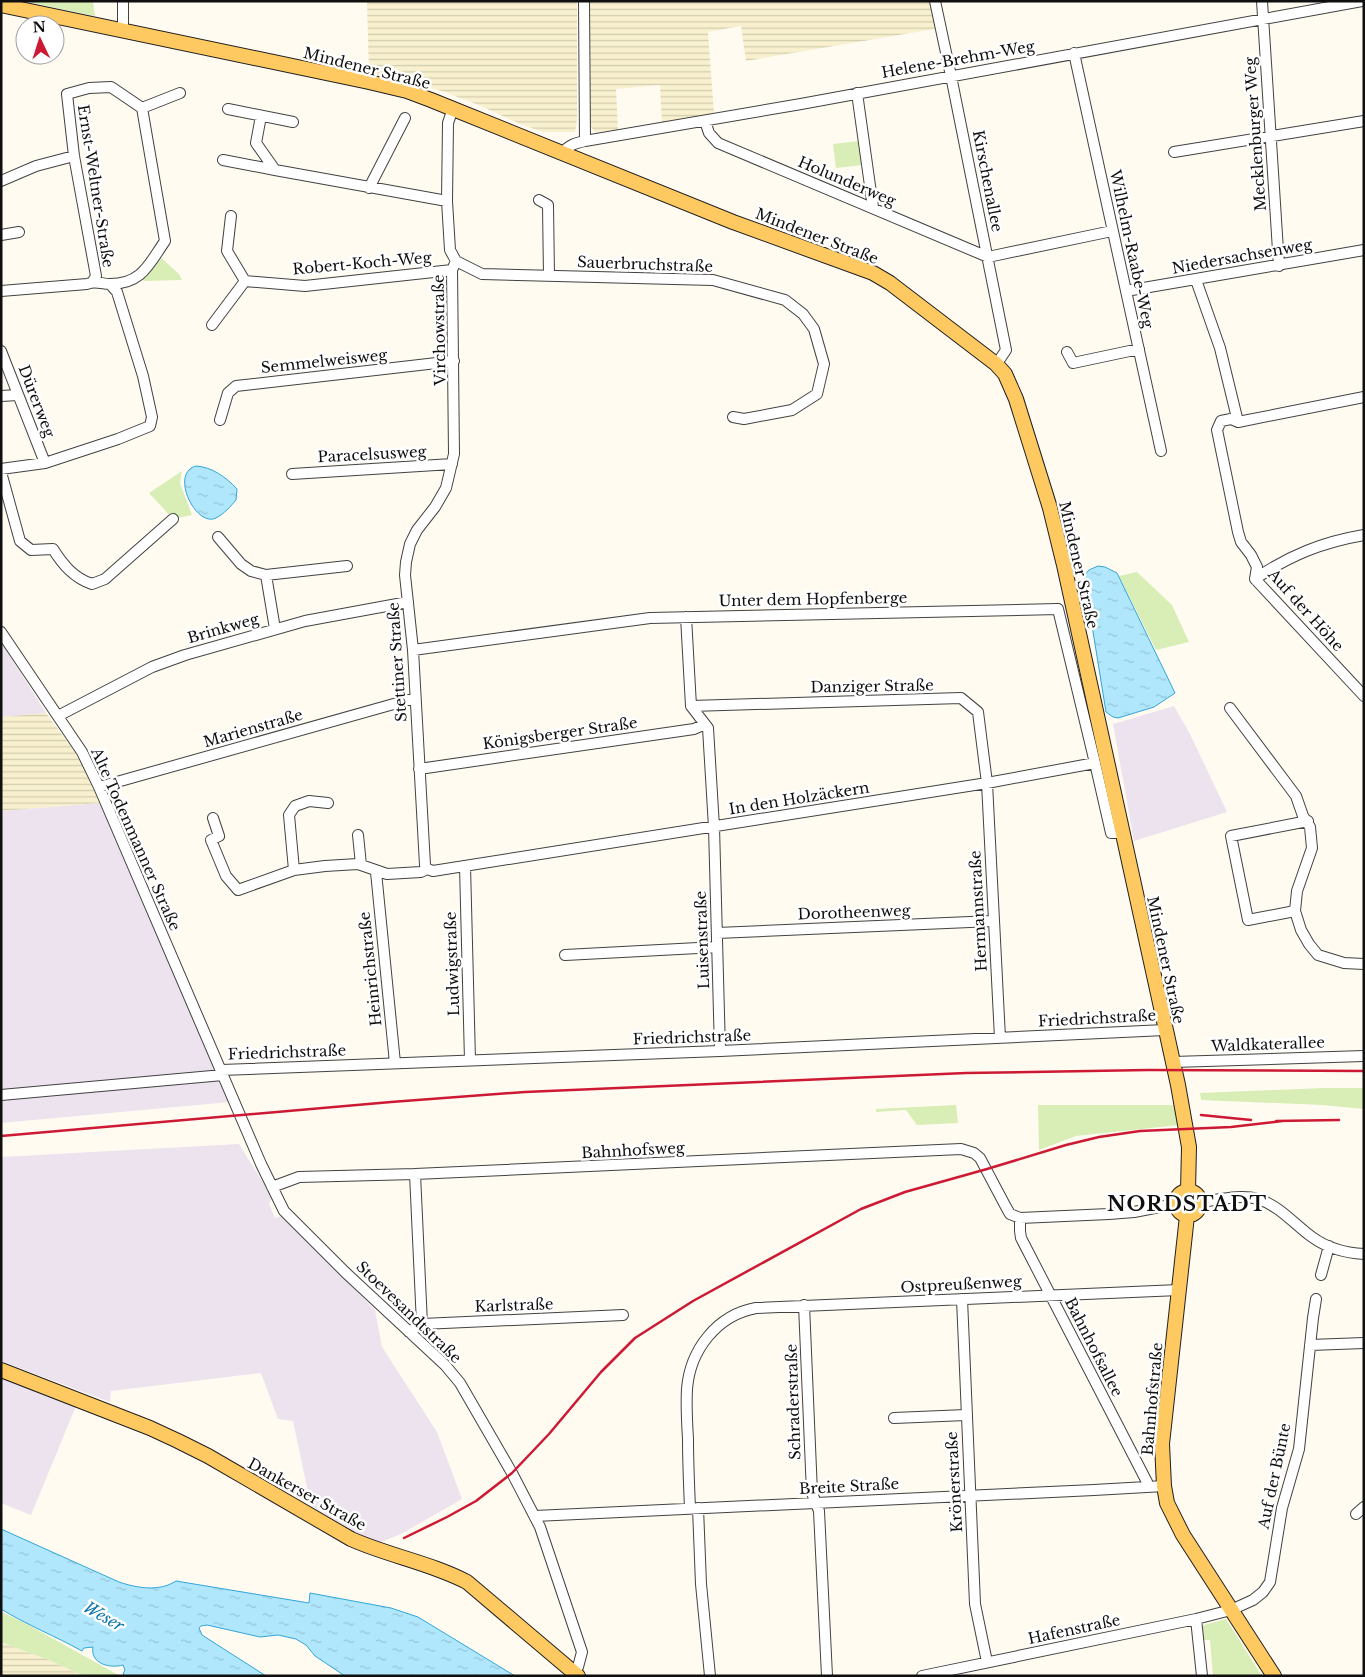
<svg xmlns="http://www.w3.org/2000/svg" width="1365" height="1677" font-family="'Libre Baskerville',serif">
  <defs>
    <pattern id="farmland-rules" width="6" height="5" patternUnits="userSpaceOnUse" patternTransform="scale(1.25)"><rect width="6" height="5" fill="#f8f0ce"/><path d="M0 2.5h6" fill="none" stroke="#d3cdb0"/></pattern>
    <pattern id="water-ripples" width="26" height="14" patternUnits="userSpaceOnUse" patternTransform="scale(1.25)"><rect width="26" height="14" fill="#b0e7fc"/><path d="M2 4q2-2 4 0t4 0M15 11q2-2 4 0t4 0" fill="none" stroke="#96c5d7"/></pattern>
  </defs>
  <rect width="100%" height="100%" fill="#fffbf1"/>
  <path fill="#ece3ee" d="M1,642l45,71 -45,4z
    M1174,706l16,28 37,78 -93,29 -21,-117z
    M100,803l130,299 -229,21v-312z
    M239,1144l33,53 -3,7 6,14 7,-2 93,94 7,37 55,85 25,67 -59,34 -24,10 -18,-8 -50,-29 -18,-85 -15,-2 -17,-46 -150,18 -1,11 -109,-41v-204z
    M1,1375l75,31 -45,109 -30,-12z"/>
  <path fill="url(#farmland-rules)" d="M367,1h210v119l-2,12h-32l-23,-8 -39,-18 -39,-15 -73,-18z
    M589,1h346l5,27 -194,33 -5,-35 -33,6 6,82 -52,10 -2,-39 -44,4 2,41 -23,2 -5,-6z
    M46,713l31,42 23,48 -99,8v-94z
    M1,1642l48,18 35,16h-83z"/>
  <path fill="#d8eeb6" d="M32,1h61l2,15 -63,-13z
    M859,141l3,24 -26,3 -3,-24z
    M159,256l20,18 3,6 -38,1 -3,-3z
    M182,471l-2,12 12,32 -19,4 -24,-26z
    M1137,572l35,33 17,37 -33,8 -37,-74z
    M1324,1088h40v21l-42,-4 -121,-5 -1,-7z
    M956,1105l2,18 -41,2 -11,-15 -30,2v-3z
    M1038,1105h137l4,20 -103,11 -37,14z
    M1,1612l24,11 95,53h-36l-35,-16 -48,-18z
    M1226,1619l36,57h-49l-3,-36h-10l1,-10 3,-5z"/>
  <path fill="url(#water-ripples)" stroke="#31a6d9" d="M196,466c16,1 30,11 41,23l-1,11c-5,6 -12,14 -20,18 -20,10 -47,-45 -20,-52z
    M1098,566l7,1 12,6 58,120 -21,14 -36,11 -5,-1 -7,-5 -22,-136 5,-6z
    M1,1529l118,53c18,6 40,10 57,-1l133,22 1,-10 81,15 27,9 97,59h-170l-30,-20 -9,-11 -10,-6 -18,-4 -18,2 -53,-12 -6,1 -2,2 3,7 64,41h-141l-2,-2 2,-4 -2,-5c-14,4 -33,-2 -30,-18l-9,1 -2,3c-27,-15 -55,-26 -81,-42z"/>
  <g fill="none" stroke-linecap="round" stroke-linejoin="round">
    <g stroke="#424242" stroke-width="12">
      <path id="minor" d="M123,1v30
        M584,1l1,140
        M935,1l16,75 55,274 -10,15
        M1262,1l17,265
        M1074,53l87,398
        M857,93l16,114
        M142,108l38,-15
        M228,109l65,13
        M261,116l-5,27 19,27 172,31
        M705,121l4,12 9,10 270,114 124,-26
        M1174,152l190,-31
        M563,153c5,-8 13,-10 22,-12l216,-37 561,-103
        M223,160l52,10
        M1,181l35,-15 38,-10
        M369,188l36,-70
        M539,200l9,5 1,71
        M231,216l-4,35 18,30
        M1,235l18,-3
        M456,261l26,13 231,6 72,20 18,14 11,15 10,35 -7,30 -25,16 -48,9 -11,-2
        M1196,280l24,68 18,74
        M1,291l86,-7c8,-4 14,0 23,0 32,0 39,-20 55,-43l-23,-133 -31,-21 -22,1 -22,6 7,62 22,120 -3,5
        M1126,291l238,-41
        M212,325l33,-44 60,5 147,-16
        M1,351l44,112
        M1067,352l6,11 66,-14
        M1,396l17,-1
        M1364,397l-126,25 -7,-3 -10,2 -4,9 21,102 3,10 10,13 6,12 -2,12 109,117
        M220,420l8,-27 8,-7 218,-25
        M1,469l44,-6 73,-24 32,-13 2,-9 -9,-41 -26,-84 -7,-8
        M1,472l19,69 11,9 22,-1c10,16 21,29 39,35l13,-5 68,-60
        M292,474l160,-10
        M218,537l23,27 10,7 15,4 9,54
        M266,575l81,-9
        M1255,579c35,-24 68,-37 109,-44
        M686,617l5,89 17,22 6,99 6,224
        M1,632l81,120 17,35 162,377 23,47 61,61 100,93 15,18 52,90 28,54 42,125 -4,15 -4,5
        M413,650l237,-32 408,-9 37,154
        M691,706l270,-8 17,14 9,71 13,255
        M1230,708l66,88 7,20 7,11 2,21 -15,43 -2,20 6,19 8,14 9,11 26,8 20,1
        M58,716l94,-49 33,-12 120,-34 103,-19
        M419,769l275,-40 11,-5
        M99,787l316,-89
        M213,818l6,18 -8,4 15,36 12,14 56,-20 31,-4 33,-2 29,10 34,-2 6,-3 6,2 554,-88 108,-20 16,70h11
        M358,835l3,30
        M465,866l5,194
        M427,869l-2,-4 -12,-215 -8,-75 1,-13 4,-18 7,-14 18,-23 11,-19 8,-34 -2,-184 4,-9 -6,-11 -3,-49 1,-78 5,-15
        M294,870l-5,-55 6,-9 14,-5 19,2
        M376,872l19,191
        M1295,911l-47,9 -17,-84 77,-15
        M717,933l276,-12
        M565,955l152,-8
        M1173,1062l191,-6
        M221,1070l499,-19 445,-21
        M1,1095l222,-20
        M415,1174l7,150
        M272,1187l27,-10 116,-3 546,-25 13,4 6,5 26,49 4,7 10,4 89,-4 25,-2 41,-8
        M1200,1202c18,-2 41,-8 58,-3 22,7 36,25 54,38 15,11 34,16 52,17
        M1020,1218v13l1,7 126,244 1,5
        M1321,1275l8,-29
        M962,1299l13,305 12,58
        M804,1305l8,188 7,18 8,165
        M409,1332l13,-8 201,-9
        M1310,1345l54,-2
        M894,1418l72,-3
        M690,1508c-1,-23 -2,-46 -2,-69 -1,-16 -2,-33 -1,-50 3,-39 30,-74 69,-81l423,-18
        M698,1508l3,76 9,92
        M1356,1514l8,-7
        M535,1516l559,-26 70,-4
        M1196,1619l6,57
        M922,1676l274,-57 35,-9 22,-10 10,-8 7,-10 12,-74 17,-59 14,-131 3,-19"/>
    </g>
    <g stroke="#202020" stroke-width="16">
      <path id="major" d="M1,5l368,77 38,9 24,9 302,122 140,51 17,10 106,81 9,10 11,25 34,109 14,57 114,520 11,62 -1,44
        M1176 1203a12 12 0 1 1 24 0a12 12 0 1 1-24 0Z
        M1187,1216l-25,228 2,42 3,17 16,32 91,141
        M1,1370l149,58 28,13 30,15 143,83c38,17 80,24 116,43l111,94"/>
    </g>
    <use href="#minor" stroke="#fff" stroke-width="10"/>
    <use href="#major" stroke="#ffc961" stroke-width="14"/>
    <path stroke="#cd1933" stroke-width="2.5" d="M1201,1115l50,5
      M1276,1121l63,-1
      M1,1136l390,-34 134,-10 441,-19 182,-3 216,1
      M404,1538l43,-21 29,-16 36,-28 37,-39 52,-62 34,-34 58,-37 168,-92 44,-17 82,-23 79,-24 33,-8 41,-6 91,-4 52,-6"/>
  </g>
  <g text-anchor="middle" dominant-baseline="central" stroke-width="5" stroke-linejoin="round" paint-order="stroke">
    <g font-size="15" fill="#0f0f0f" stroke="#fff">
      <text transform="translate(958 59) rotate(-10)">Helene-Brehm-Weg</text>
      <text transform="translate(367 68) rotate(14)">Mindener Straße</text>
      <text transform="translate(1255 134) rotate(-94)">Mecklenburger Weg</text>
      <text transform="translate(847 181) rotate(23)">Holunderweg</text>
      <text transform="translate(988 181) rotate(79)">Kirschenallee</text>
      <text transform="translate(96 186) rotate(81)">Ernst-Weltner-Straße</text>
      <text transform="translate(817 236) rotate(21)">Mindener Straße</text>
      <text transform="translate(1132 249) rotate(78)">Wilhelm-Raabe-Weg</text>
      <text transform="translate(1242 256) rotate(-10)">Niedersachsenweg</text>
      <text transform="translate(362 263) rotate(-5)">Robert-Koch-Weg</text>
      <text transform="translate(645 264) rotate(2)">Sauerbruchstraße</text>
      <text transform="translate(439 330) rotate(-91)">Virchowstraße</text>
      <text transform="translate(324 361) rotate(-6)">Semmelweisweg</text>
      <text transform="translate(37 401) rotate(69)">Dürerweg</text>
      <text transform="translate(372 454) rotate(-3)">Paracelsusweg</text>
      <text transform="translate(1079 565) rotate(77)">Mindener Straße</text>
      <text transform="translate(813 599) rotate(-1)">Unter dem Hopfenberge</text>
      <text transform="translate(1306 610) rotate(48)">Auf der Höhe</text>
      <text transform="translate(223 628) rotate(-16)">Brinkweg</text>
      <text transform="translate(397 662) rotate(-94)">Stettiner Straße</text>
      <text transform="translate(872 686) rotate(-1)">Danziger Straße</text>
      <text transform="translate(253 728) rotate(-16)">Marienstraße</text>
      <text transform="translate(560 733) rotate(-8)">Königsberger Straße</text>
      <text transform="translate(799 798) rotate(-9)">In den Holzäckern</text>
      <text transform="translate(136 839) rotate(66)">Alte Todenmanner Straße</text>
      <text transform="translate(978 911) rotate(-93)">Hermannstraße</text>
      <text transform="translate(854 912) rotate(-2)">Dorotheenweg</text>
      <text transform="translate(702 940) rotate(-92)">Luisenstraße</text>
      <text transform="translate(1166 960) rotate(78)">Mindener Straße</text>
      <text transform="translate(452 964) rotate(-92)">Ludwigstraße</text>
      <text transform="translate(370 969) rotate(-96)">Heinrichstraße</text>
      <text transform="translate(1097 1018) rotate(-3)">Friedrichstraße</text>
      <text transform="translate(692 1037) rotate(-2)">Friedrichstraße</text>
      <text transform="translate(1268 1044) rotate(-2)">Waldkaterallee</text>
      <text transform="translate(287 1052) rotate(-2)">Friedrichstraße</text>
      <text transform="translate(633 1150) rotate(-3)">Bahnhofsweg</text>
      <text transform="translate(961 1284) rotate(-3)">Ostpreußenweg</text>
      <text transform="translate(514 1305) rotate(-2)">Karlstraße</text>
      <text transform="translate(409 1312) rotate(44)">Stoevesandtstraße</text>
      <text transform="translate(1094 1347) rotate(63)">Bahnhofsallee</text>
      <text transform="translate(1152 1399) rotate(-85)">Bahnhofstraße</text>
      <text transform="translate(793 1402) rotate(-92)">Schraderstraße</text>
      <text transform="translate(1274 1476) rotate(-78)">Auf der Bünte</text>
      <text transform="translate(954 1482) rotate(-93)">Krönerstraße</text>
      <text transform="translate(849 1486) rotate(-3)">Breite Straße</text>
      <text transform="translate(307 1494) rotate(29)">Dankerser Straße</text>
      <text transform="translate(1074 1629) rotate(-12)">Hafenstraße</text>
    </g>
    <g font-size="16" font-style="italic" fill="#0c76ad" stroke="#fff">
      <text transform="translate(104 1616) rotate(30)">Weser</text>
    </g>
    <g font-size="20" font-weight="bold" letter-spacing="1" fill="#0f0f0f" stroke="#fff">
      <text x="1187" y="1204">NORDSTADT</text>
    </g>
  </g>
  <rect width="1365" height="1677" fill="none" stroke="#0f0f0f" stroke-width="5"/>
  <g transform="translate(40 40) rotate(356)"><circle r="24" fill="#ffffff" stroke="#9f9f9f"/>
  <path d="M0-4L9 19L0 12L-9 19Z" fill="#cd1933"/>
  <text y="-8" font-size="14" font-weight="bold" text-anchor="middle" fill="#0f0f0f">N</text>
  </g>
</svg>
